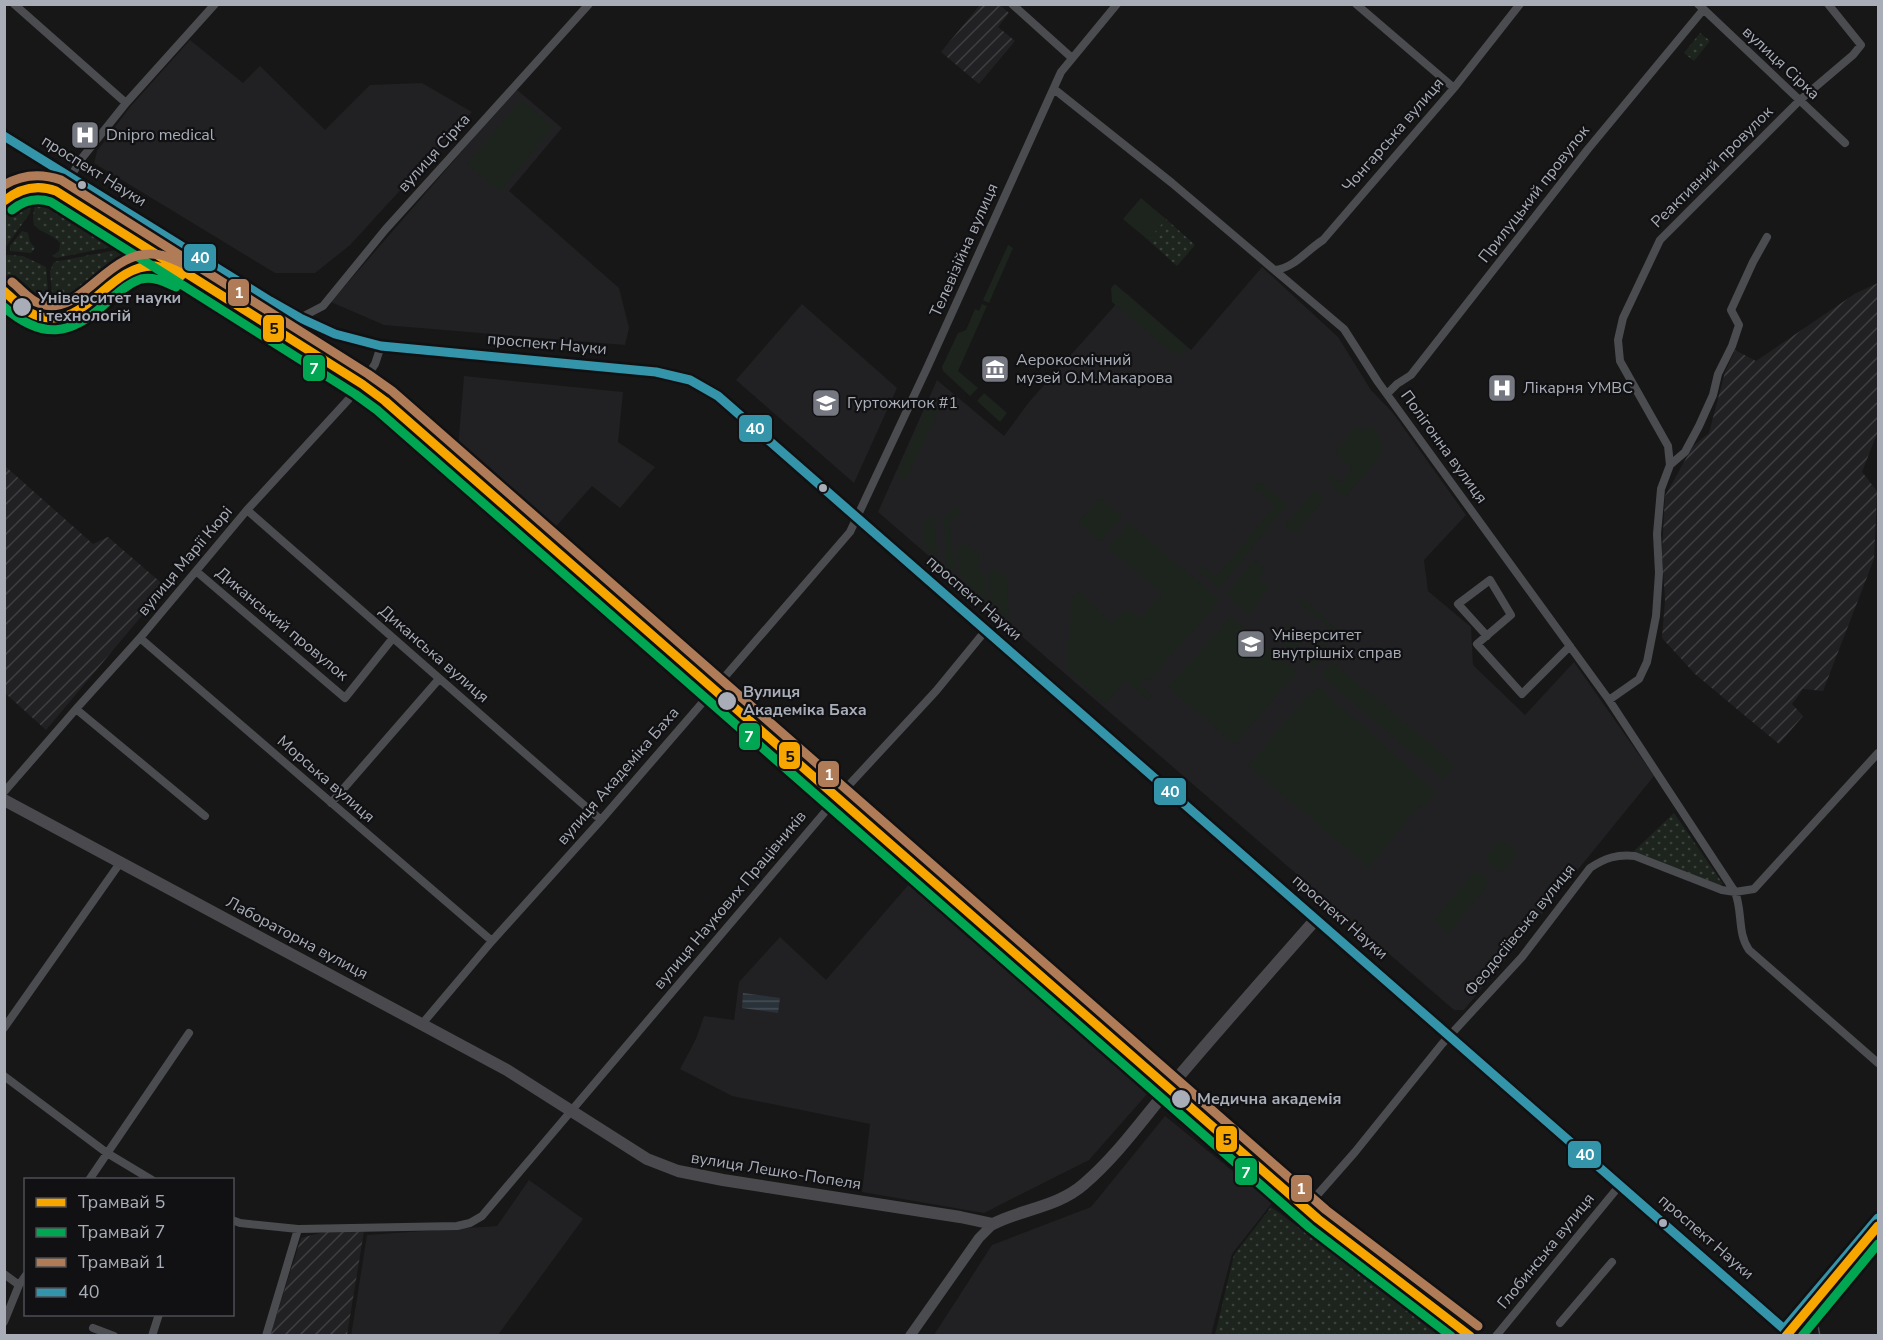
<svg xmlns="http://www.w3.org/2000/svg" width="1883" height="1340" font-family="'Nunito Sans',sans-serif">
  <defs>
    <pattern id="industrial-furrows" width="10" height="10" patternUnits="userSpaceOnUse" patternTransform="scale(1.5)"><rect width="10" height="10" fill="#212123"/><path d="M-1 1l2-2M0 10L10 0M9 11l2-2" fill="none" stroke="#3e3f41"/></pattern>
    <pattern id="park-dots" width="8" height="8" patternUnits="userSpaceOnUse" patternTransform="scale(1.5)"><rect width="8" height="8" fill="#1d241e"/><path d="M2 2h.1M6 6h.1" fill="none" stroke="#3b413d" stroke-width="1.8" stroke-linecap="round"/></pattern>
    <pattern id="water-rules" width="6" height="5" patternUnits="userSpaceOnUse" patternTransform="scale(1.5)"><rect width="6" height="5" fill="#2a3239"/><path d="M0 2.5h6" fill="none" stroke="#464d54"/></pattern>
  </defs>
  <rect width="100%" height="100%" fill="#171717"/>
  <path fill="#212123" d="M190,40l53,43 17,-17 65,64 45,-45 52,-2 50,29 -122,133 -35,28h-40l-181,-110 3,-12 33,-44z
    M516,89l46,39 -53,63 110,97 10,40 -4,17 -241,-20 -53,-23z
    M1262,267l76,70 33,53 22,23 73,102 -42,45 4,31 43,36 2,38 52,50 49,-53 80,114 -190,234h-10l-576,-498 59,-132 67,56 25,-34 97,-109 65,57z
    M802,304l95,84 -43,95 -118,-103z
    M464,376l159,16 -5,50 37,25 -35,41 -28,-22 -41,46 -93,-84z
    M910,883l238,210 -59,67 -105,53 -122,-21 8,-68 -138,-28 -52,-27 16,-30 8,-23 30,4 5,-38 41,-45 46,43z
    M1165,1116l107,87 -40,51 -21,81h-277l58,-90 99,-38z
    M529,1180l54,39 -85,116 -147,1 16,-101 130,-9z"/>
  <path fill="url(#industrial-furrows)" d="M980,5h20l9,8 -11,14 17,14 -36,43 -38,-32z
    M1878,283v148l-16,41 15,19 -3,68 -51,132 -20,-2 -11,15 11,12 -24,28 -84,-70 -33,-36 3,-38 -3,-47 3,-57 28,-50 16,-13 16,-61 10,-22 21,11 100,-68z
    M5,466l88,78 15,-7 58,50 -120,143 -41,-37z
    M332,1230l32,1 -17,104 -77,1 31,-98z"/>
  <path fill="#1d241e" d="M521,100l32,27 -53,64 -33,-27z
    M1141,198l25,21 -18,21 -25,-21z
    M1008,245l5,3 -24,55 -6,-3z
    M1115,284l71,62 -1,7h-12l-61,-51 -1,-14z
    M982,304l5,2 -29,65 20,17 -8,8 -27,-25 -1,-4 16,-34 8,-3 9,-21 4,2z
    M984,393l23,20 -7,9 -23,-21z
    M937,400l5,2 -36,78 -9,-7 33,-70z
    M1357,425l5,6 11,-4c8,10 10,17 7,29l-35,41 -5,-2 -11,-14 1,-7 11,9 11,-14 -16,-17z
    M1259,481l28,23 -68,85 -22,-19 4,-4 15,11 59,-71 -21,-19z
    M1316,490l7,7 -3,6 -25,31 -10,-8 27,-34z
    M1100,498l22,19 -21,25 -23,-19z
    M957,507l6,7 -13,5c0,19 4,35 6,54l-10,-8 -2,-50 4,-1z
    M934,516l3,42 -12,-11 -1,-25 4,-5z
    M1129,523l87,74 1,5 -2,4 -66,74 -5,-2 -5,6 13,12 -3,4 -24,-19 -20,23 -38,-34 4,-70 7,-8 34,31 13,-14 16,8 21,-24 -54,-45z
    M960,545h7l11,9 1,19 6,1 2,28 -27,-27 -3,-27z
    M1254,560l11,9 -6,9 11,10 -21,25 -17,-13 -4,-6 1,-4z
    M991,570h6l10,9 2,40 -19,-17 -2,-28z
    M1302,597l35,33 -19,23 5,4 -10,12 -9,-8 26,-32 -32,-28z
    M1231,617l66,55 -62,72 -67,-57z
    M1288,625l16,15 -11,12 -16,-15z
    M1332,662l123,103 -12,14 -122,-104z
    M1317,688l4,1 115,103 -12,14 -4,-1 -51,62 -121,-101 52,-62z
    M1498,842h5l14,11 -16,19 -16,-14z
    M1475,870l15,12 -41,51 -15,-13z"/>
  <path fill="url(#park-dots)" d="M1700,33l10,8 -16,20 -10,-8z
    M27,191l6,5 -3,17 -25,35v-44l12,-9z
    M38,191h5l5,9 68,46 -60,12 -4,-2 7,-5 1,-8c-7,-9 -19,-10 -25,-17 -5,-7 2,-27 3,-35z
    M48,191l5,2 104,67 -1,2h-6l-51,-31 -47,-33z
    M1166,219l29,26 -18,21 -29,-26z
    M22,231l6,2 2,9 5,6 -4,5 -21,-2v-5z
    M121,249l26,15c-36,4 -39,24 -66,36 -9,4 -18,3 -28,3l-3,-32 4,-9z
    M8,255l15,1 23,11 3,36 -15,-5 -14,-10 2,-3 -13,-11 -3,2 -1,-1v-19z
    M1674,813l49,71 -4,1 -85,-34z
    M1271,1207l11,8 161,120h-228l19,-80z"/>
  <path fill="url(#water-rules)" d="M743,993l37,5 -2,15 -36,-5z"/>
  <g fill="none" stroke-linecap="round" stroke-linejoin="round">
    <path stroke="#4b4c50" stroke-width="8" d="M14,4l112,99
      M1012,4l60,54
      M1356,4l98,84
      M1698,4l147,139
      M1054,89l118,94 172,146 34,53 231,318 126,192c8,20 2,41 14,58l129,113
      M71,176l11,-18 44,-55 89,-99
      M1276,270c19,-3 31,-20 47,-30l131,-152 66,-84
      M300,318l23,-12 62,-76 204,-226
      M360,386l37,29 921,807 149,114
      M1387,394l10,-10 14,-9 177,-226 115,-139
      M1670,465l-2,-19 -48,-85 -2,-21 5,-22 37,-78 140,-140 53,-45 8,-10 -33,-41
      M247,510l354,310
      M196,571l149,127 48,-60
      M1487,636l-29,-32 32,-24 21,35 -34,29 45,50 48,-48
      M140,638l352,303
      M1609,700l30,-21 8,-17 9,-46 3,-43 -2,-39 4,-45 9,-24 15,-13 14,-26 14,-31 5,-21 14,-28 7,-21 -8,-15 22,-48 14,-25
      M76,709l129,107
      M4,792l72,-83 64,-71 107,-128 112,-122 16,-24 6,-18
      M331,803l108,-124
      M422,1024l70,-83 109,-121 249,-288 77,-164 134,-296 56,-68
      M4,1028l116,-165
      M4,1076l103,77 45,27
      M89,1180l100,-147
      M1304,1210l51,-58 87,-108 80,-87 68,-89c15,-10 27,-14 45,-12l87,34 13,2 19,-3 124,-136
      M232,1220l8,3 58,6 159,-3 13,-3 12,-7 354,-417 100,-108 50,-61
      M4,1274l15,11
      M4,1322l15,-37 7,-10
      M1560,1323l52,-61
      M93,1328l21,8
      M152,1336l7,-22
      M266,1336l32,-107
      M1496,1336l124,-151"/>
    <path stroke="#4b4c50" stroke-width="10" d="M910,1336l69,-98 14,-14"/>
    <path stroke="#4a4a4e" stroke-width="12" d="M4,800l503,270 140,89 31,12 45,9 237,37 33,7c29,-15 65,-17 91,-40 32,-27 58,-64 85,-96 48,-57 98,-113 147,-169"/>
    <path stroke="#4d4f52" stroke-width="12" d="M4,136l266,165 30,17 35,16 46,12 275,26 34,8 28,16 1075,940
      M1785,1328l93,-110
      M1798,1336l80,-94"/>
    <path stroke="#4b4c4f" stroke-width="1.5" d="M4,277c29,26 60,42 96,16
      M1820,1336l-4,-20 8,-18"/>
    <g stroke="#111113" stroke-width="14">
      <path id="bus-1" d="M4,136l266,165 30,17 35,16 46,12 275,26 34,8 28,16 1074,940
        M1785,1328l93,-110"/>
    </g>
    <use href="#bus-1" stroke="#3494aa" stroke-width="9"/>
    <g stroke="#111113" stroke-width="14">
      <path id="tram-1" d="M4,201c16,-13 33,-17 52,-10l306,193 23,17 933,818 152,117
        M4,291c10,9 21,21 34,25 49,15 70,-52 117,-50 9,1 18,7 26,10
        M1786,1336l92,-110"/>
    </g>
    <g stroke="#111113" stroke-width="14">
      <path id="tram-2" d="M12,210c12,-10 24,-13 39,-8l304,192 22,16 933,818 141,108
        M4,307c38,33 67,29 102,-4 10,-8 22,-20 35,-24 13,-3 24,3 35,8
        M1802,1336l76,-92"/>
    </g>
    <g stroke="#111113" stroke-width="14">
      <path id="tram-3" d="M4,185c19,-11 37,-12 57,-5l307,194 24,17 934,819 152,116
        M12,282c9,7 18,19 29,22 42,14 67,-59 119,-49 8,1 18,7 26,10"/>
    </g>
    <use href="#tram-1" stroke="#f7a600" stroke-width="9"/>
    <use href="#tram-2" stroke="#00a651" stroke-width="9"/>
    <use href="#tram-3" stroke="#b07c57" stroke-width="9"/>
  </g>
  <defs>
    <g id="hospital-square" transform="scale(1.5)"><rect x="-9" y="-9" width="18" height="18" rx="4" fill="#757880" stroke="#111113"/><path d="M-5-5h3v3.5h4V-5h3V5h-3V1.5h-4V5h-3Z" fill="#fff"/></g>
    <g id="museum-square" transform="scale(1.5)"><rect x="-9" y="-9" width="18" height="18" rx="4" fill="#757880" stroke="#111113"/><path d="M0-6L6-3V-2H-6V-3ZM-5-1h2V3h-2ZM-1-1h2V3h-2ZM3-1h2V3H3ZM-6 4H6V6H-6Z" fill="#fff"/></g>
    <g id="university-square" transform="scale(1.5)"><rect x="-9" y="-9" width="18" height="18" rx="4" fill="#757880" stroke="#111113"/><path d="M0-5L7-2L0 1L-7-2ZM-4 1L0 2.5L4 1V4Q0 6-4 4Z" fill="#fff"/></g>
  </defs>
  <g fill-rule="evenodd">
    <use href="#hospital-square" x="85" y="135"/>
    <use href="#museum-square" x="995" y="369"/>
    <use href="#hospital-square" x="1502" y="388"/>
    <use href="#university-square" x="826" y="403"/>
    <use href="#university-square" x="1251" y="644"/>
  </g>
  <g fill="#a8adb8" stroke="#111113" stroke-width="2">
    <circle cx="82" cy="185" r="5"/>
    <circle cx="22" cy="307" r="10"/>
    <circle cx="823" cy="488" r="5"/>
    <circle cx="727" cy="701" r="10"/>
    <circle cx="1181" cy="1099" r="10"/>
    <circle cx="1663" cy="1223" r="5"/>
  </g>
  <g text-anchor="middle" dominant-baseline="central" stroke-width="4.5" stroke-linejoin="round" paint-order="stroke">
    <g font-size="16" fill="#a8adb8" stroke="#111113">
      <text transform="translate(1781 63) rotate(43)">вулиця Сірка</text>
      <text transform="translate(1393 135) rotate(-49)">Чонгарська вулиця</text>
      <text transform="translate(434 153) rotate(-48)">вулиця Сірка</text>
      <text transform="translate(1712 167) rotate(-45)">Реактивний провулок</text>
      <text transform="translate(94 171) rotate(32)">проспект Науки</text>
      <text transform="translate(1534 194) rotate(-52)">Прилуцький провулок</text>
      <text transform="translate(964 250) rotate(-66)">Телевізійна вулиця</text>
      <text transform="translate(547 344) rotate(5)">проспект Науки</text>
      <text transform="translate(1444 447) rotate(54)">Полігонна вулиця</text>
      <text transform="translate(185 561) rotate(-50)">вулиця Марії Кюрі</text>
      <text transform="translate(974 598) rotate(41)">проспект Науки</text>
      <text transform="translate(282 624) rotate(40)">Диканський провулок</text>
      <text transform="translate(434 654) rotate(41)">Диканська вулиця</text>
      <text transform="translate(618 776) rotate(-49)">вулиця Академіка Баха</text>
      <text transform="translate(326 779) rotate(41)">Морська вулиця</text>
      <text transform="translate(730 900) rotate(-50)">вулиця Наукових Працівників</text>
      <text transform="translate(1340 917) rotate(41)">проспект Науки</text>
      <text transform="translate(1520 930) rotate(-51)">Феодосіївська вулиця</text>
      <text transform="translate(297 938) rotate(28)">Лабораторна вулиця</text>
      <text transform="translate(776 1171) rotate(9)">вулиця Лешко-Попеля</text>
      <text transform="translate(1706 1237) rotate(41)">проспект Науки</text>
      <text transform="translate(1546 1251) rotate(-51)">Глобинська вулиця</text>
    </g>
    <g font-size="16" fill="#a8adb8" stroke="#111113" text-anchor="start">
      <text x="106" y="135">Dnipro medical</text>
      <text x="1016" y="360">Аерокосмічний<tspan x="1016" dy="18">музей О.М.Макарова</tspan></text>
      <text x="1523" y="388">Лікарня УМВС</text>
      <text x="847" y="403">Гуртожиток #1</text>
      <text x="1272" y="635">Університет<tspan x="1272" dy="18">внутрішніх справ</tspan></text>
    </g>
    <g font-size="16" font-weight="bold" fill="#a8adb8" stroke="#111113" text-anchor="start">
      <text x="38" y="298">Університет науки<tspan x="38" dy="18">і технологій</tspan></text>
      <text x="743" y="692">Вулиця<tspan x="743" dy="18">Академіка Баха</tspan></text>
      <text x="1197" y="1099">Медична академія</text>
    </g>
  </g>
  <g stroke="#111113" stroke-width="2">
    <rect x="183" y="243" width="34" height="29" rx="6" fill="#3494aa"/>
    <rect x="227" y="278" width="23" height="29" rx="6" fill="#b07c57"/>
    <rect x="262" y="314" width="23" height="29" rx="6" fill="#f7a600"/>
    <rect x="302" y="354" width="24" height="28" rx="6" fill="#00a651"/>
    <rect x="738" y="414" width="35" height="29" rx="6" fill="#3494aa"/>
    <rect x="738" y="722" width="23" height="29" rx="6" fill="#00a651"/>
    <rect x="778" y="741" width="23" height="29" rx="6" fill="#f7a600"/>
    <rect x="817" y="760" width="23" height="28" rx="6" fill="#b07c57"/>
    <rect x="1153" y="777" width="34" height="29" rx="6" fill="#3494aa"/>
    <rect x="1215" y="1125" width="23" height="28" rx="6" fill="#f7a600"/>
    <rect x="1567" y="1140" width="35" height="29" rx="6" fill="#3494aa"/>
    <rect x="1234" y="1157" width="24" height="29" rx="6" fill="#00a651"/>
    <rect x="1290" y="1174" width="23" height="29" rx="6" fill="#b07c57"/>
  </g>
  <g font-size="16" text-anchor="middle" font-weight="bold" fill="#fff">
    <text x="200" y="263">40</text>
    <text x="239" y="298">1</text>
    <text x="314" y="374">7</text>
    <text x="755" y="434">40</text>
    <text x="749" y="742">7</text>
    <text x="829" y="780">1</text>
    <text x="1170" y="797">40</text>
    <text x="1585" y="1160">40</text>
    <text x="1246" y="1178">7</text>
    <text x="1301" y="1194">1</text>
  </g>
  <g font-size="16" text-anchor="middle" font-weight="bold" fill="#111">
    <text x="274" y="334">5</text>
    <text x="790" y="762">5</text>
    <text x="1227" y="1145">5</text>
  </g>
  <rect width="1883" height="1340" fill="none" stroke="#a8adb8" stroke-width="12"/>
  <rect x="24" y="1178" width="210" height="138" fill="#111113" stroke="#4d4f55" stroke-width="1.5"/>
  <rect x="36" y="1198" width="30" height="9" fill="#f7a600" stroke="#4d4f55" stroke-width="1.5"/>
  <text x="78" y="1208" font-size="18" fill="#a8adb8">Трамвай 5</text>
  <rect x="36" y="1228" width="30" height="9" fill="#00a651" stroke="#4d4f55" stroke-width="1.5"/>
  <text x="78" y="1238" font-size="18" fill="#a8adb8">Трамвай 7</text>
  <rect x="36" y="1258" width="30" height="9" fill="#b07c57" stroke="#4d4f55" stroke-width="1.5"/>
  <text x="78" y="1268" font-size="18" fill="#a8adb8">Трамвай 1</text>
  <rect x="36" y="1288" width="30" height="9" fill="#3494aa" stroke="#4d4f55" stroke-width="1.5"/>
  <text x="78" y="1298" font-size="18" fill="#a8adb8">40</text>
</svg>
